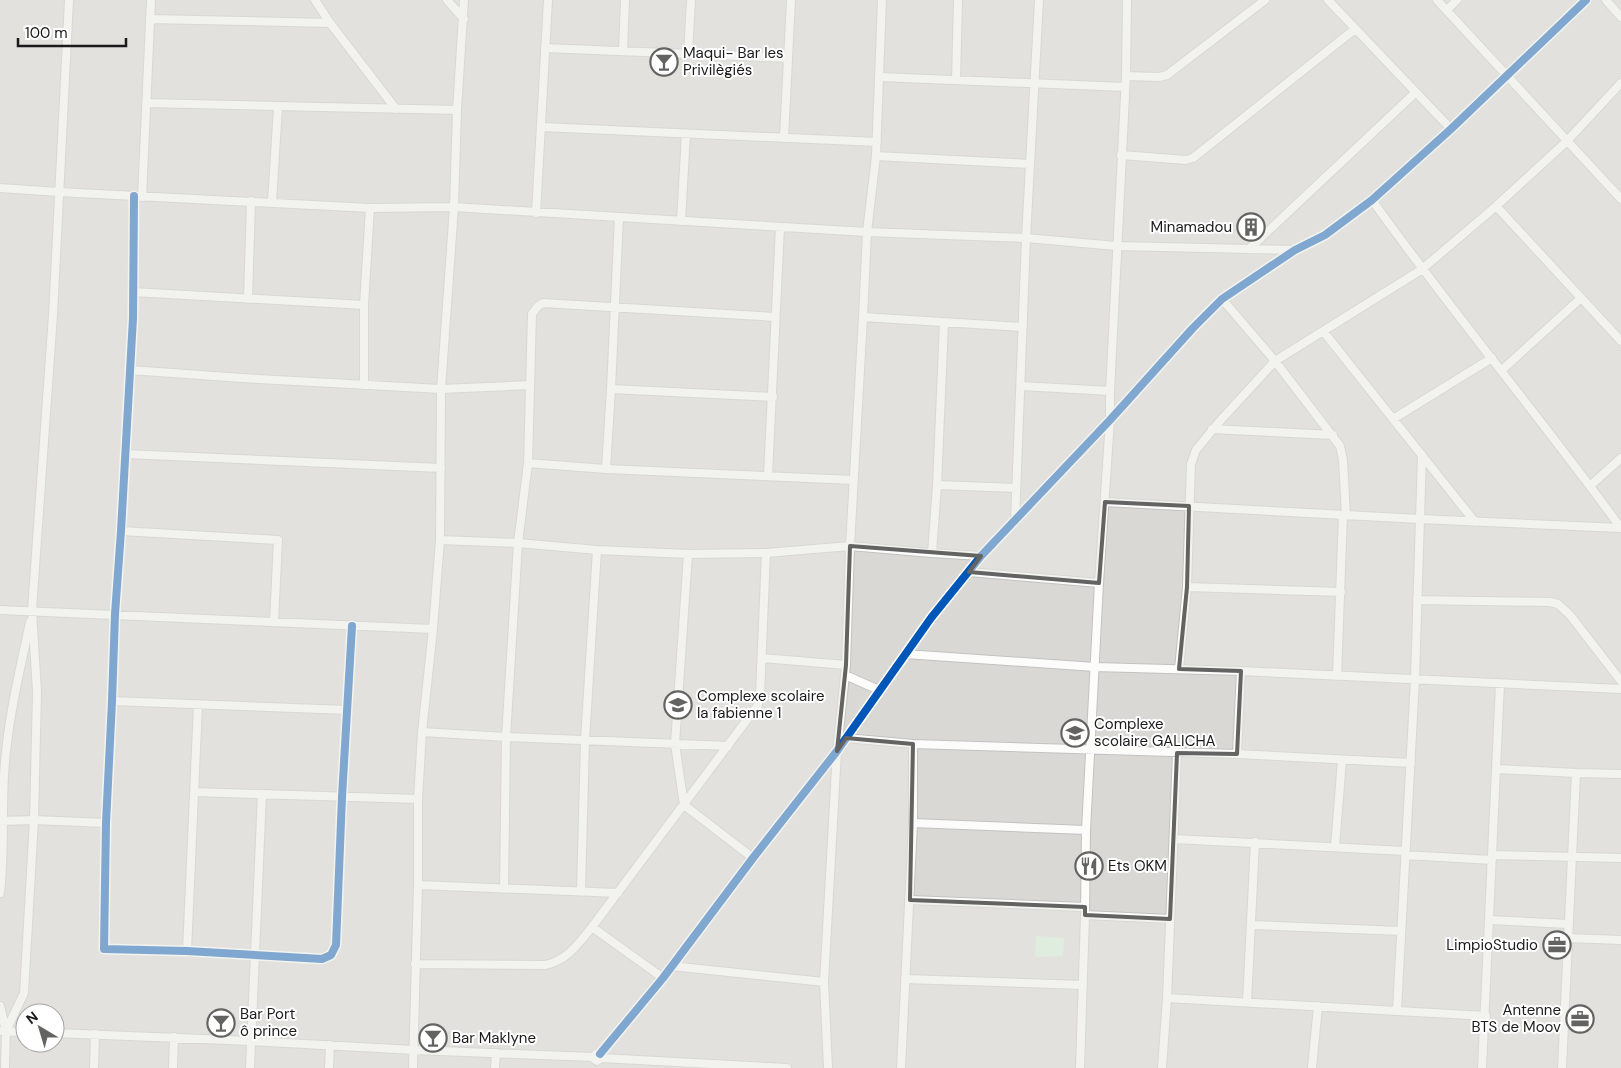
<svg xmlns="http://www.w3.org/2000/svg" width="1621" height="1068" font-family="'DM Sans',sans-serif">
  <rect width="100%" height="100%" fill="#eae9e4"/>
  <path fill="#d9d8d5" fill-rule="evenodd" d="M0,0h1621v1068h-1621zM25,1013h30v30h-30z"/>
  <path fill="#d1f2d4" d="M1036,936l28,2 -1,18 -28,1z"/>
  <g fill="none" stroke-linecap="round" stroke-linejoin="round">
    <g stroke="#c2c2c0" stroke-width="10">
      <path id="minor" d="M315,0l15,23 66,86
        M447,0l17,19
        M1328,0l123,129
        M1437,0l184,199
        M1606,0l15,17
        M1447,10l10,-10
        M150,19l180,4
        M545,48l243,10
        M623,51l2,-51
        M688,54l3,-54
        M1126,76l33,1 8,-2 98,-75
        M880,77l245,10
        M956,80l2,-80
        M146,103l311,7
        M542,127l335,15
        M784,138l7,-138
        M1121,155l65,5 7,-2 162,-129
        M876,156l154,8
        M0,188l59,4 311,16 84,-1 413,25 159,6 90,8 179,4
        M134,196l-1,122 -12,213 -6,83 -3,87 -6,122 -2,126 83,2 135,8 9,-4 5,-10 6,-148 10,-171
        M142,197l9,-197
        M1372,200c80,112 168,217 249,328
        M272,202l6,-95
        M1496,206l125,135
        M536,213l12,-213
        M681,221l5,-87
        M1249,249l166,-156
        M133,292l231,13
        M248,299l3,-98
        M1222,299l53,62 65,85 3,14 3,55
        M863,317l160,10
        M1323,331l152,191
        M130,370l112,8 199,11 89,-4
        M1502,370l79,-72
        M364,385v-80l6,-97
        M1021,386l89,5
        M611,389l162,8
        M1393,419l99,-61
        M1212,429l121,6
        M126,454l315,14
        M528,463l78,6 248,11
        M606,469l5,-80 8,-172
        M768,475l12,-248
        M937,485l79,3
        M1590,486l31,-28
        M1105,502l315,17 201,9
        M1015,521l11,-283 13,-238
        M121,531l157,9 -4,82
        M440,540l78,3 79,7 91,4 78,-1 84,-7 82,7 49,3
        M932,553l5,-68 7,-162
        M688,554l-13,190 9,61 69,53
        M969,572l130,11
        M1187,587l154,5
        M1417,600l133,2 8,2 12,11 51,66
        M0,610l433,19
        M905,654l190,13 146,4 380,18
        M762,658l84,7
        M1179,669l8,-82 4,-123 5,-14 23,-28 56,-61 146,-91 73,-62 73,-67 54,-58
        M845,675l34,15
        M1337,676l6,-161
        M112,701l235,9
        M422,732l84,5 222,9
        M846,738l67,6 324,10 174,9
        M1237,754l4,-83
        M1497,769l79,4 45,1
        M194,792l224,7
        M0,821l34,-1 72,3
        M913,823l173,7
        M1174,839l231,12
        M1335,847l7,-87
        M1405,855l87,5
        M1493,855l128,3
        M418,885l200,8
        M504,889l2,-152 12,-194 10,-80 4,-149 6,-8 5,-3 232,14
        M581,891l4,-151 12,-190
        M0,893c5,-43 1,-87 5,-131 4,-47 15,-93 25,-140
        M910,900l175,7
        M1085,915l85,4
        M1490,920l78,4
        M1251,925l150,6
        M592,927l71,51
        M1568,938l53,2
        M187,951l11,-246
        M415,964l130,1c22,-4 34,-22 47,-38l166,-222 2,-11 6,-141
        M671,966l153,16
        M905,979l178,6
        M1167,998l319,18
        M1247,1002l8,-160
        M0,1006l6,25 -1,37
        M1397,1010l18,-331 7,-224
        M0,1031l25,1
        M6,1031l18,-38 10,-173 3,-128 -5,-82 21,-295 16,-315
        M55,1033l196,8 163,9 180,7
        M596,1054l-2,5 3,2 4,-3 186,10
        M600,1054l63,-76 90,-120 84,-107 94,-133 50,-62 129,-136 83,-92 29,-29 73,-49 30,-15 47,-35 79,-71 135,-129
        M94,1068l1,-34
        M173,1068l1,-31
        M250,1068l12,-274
        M329,1068l1,-23
        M413,1068l5,-183v-86l4,-67 11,-103 7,-89 1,-151 13,-182 3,-97 7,-110
        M495,1068l1,-15
        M828,1068l-4,-86 13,-231 9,-86 4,-119 13,-229 4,-85 9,-76 6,-156
        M901,1068l12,-245v-79
        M1080,1068l5,-153 1,-85 13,-247 11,-163v-29l16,-315 1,-76
        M1162,1068l5,-70 10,-245
        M1312,1068l6,-62
        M1482,1068l18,-384
        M1562,1068l14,-295"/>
    </g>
    <use href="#minor" stroke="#fcfcfb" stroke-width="8"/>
    <g stroke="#fff" stroke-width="11">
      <path id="cycleway" d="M134,196l-1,122 -12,213 -6,83 -3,87 -6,122 -2,126 83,2 135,8 9,-4 5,-10 6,-148 10,-171
        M600,1054l63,-76 90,-120 84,-107 94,-133 50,-62 129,-136 83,-92 29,-29 73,-49 30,-15 47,-35 79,-71 135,-129"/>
    </g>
    <use href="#cycleway" stroke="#0057b8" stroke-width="8"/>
  </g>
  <path d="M0 0H1621V1068H0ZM1105,502l84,4 -2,81 -8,82 62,2 -4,83 -60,-1 -7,166 -85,-4v-8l-175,-7 3,-156 -67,-6 -9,13 9,-86 4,-119 131,10 -12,16 130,11z" fill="#eae9e4" fill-opacity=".55" fill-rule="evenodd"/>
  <path fill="none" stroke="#636361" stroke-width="4" stroke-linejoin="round" d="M1105,502l84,4 -2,81 -8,82 62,2 -4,83 -60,-1 -7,166 -85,-4v-8l-175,-7 3,-156 -67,-6 -9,13 9,-86 4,-119 131,10 -12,16 130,11z"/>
  <defs>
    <g id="bar-ring" transform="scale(1.4375)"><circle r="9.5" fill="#fff" stroke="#636361" stroke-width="1.5"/><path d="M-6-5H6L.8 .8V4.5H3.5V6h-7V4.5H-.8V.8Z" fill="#636361"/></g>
    <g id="building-ring" transform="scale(1.4375)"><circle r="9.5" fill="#fff" stroke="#636361" stroke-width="1.5"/><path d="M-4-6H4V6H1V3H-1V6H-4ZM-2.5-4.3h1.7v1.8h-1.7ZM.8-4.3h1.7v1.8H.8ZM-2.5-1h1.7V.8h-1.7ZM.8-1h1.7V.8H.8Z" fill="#636361"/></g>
    <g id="school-ring" transform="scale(1.4375)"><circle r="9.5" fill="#fff" stroke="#636361" stroke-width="1.5"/><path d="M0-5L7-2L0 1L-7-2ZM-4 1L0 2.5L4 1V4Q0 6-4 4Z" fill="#636361"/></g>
    <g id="restaurant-ring" transform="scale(1.4375)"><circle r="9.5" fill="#fff" stroke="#636361" stroke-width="1.5"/><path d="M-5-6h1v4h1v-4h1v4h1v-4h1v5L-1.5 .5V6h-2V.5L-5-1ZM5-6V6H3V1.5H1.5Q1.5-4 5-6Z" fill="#636361"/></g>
    <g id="office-ring" transform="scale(1.4375)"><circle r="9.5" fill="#fff" stroke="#636361" stroke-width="1.5"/><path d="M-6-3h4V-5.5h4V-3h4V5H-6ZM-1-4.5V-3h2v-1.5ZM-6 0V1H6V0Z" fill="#636361"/></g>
  </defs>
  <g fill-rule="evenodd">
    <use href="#bar-ring" x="664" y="62"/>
    <use href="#building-ring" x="1251" y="227"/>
    <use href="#school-ring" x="678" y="705"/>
    <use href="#school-ring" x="1075" y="733"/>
    <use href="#restaurant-ring" x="1089" y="866"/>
    <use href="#office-ring" x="1557" y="945"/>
    <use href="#office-ring" x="1580" y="1019"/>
    <use href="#bar-ring" x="221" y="1023"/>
    <use href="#bar-ring" x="433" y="1038"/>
  </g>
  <g text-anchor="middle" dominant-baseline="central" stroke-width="4" stroke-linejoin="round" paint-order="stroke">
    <g font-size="15" fill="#1b1b1b" stroke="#fff" text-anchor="start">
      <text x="683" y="53">Maqui- Bar les<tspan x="683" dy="17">Privilègiés</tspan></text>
      <text x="1232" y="227" text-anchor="end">Minamadou</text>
      <text x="697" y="696">Complexe scolaire<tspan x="697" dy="17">la fabienne 1</tspan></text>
      <text x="1094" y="724">Complexe<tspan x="1094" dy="17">scolaire GALICHA</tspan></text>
      <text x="1108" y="866">Ets OKM</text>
      <text x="1538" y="945" text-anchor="end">LimpioStudio</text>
      <text x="1561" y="1010" text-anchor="end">Antenne<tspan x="1561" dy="17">BTS de Moov</tspan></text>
      <text x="240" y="1014">Bar Port<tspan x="240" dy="17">ô prince</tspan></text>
      <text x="452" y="1038">Bar Maklyne</text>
    </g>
  </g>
  <g transform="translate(40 1028) rotate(322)"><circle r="24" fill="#ffffff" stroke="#a4a4a4"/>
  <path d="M0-4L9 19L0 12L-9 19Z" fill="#636361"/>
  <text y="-8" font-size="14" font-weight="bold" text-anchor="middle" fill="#1b1b1b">N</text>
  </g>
  <path d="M18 38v8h108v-8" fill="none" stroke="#1b1b1b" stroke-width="2.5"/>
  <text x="25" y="38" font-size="15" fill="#1b1b1b" stroke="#ffffff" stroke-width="4" paint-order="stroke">100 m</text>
</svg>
